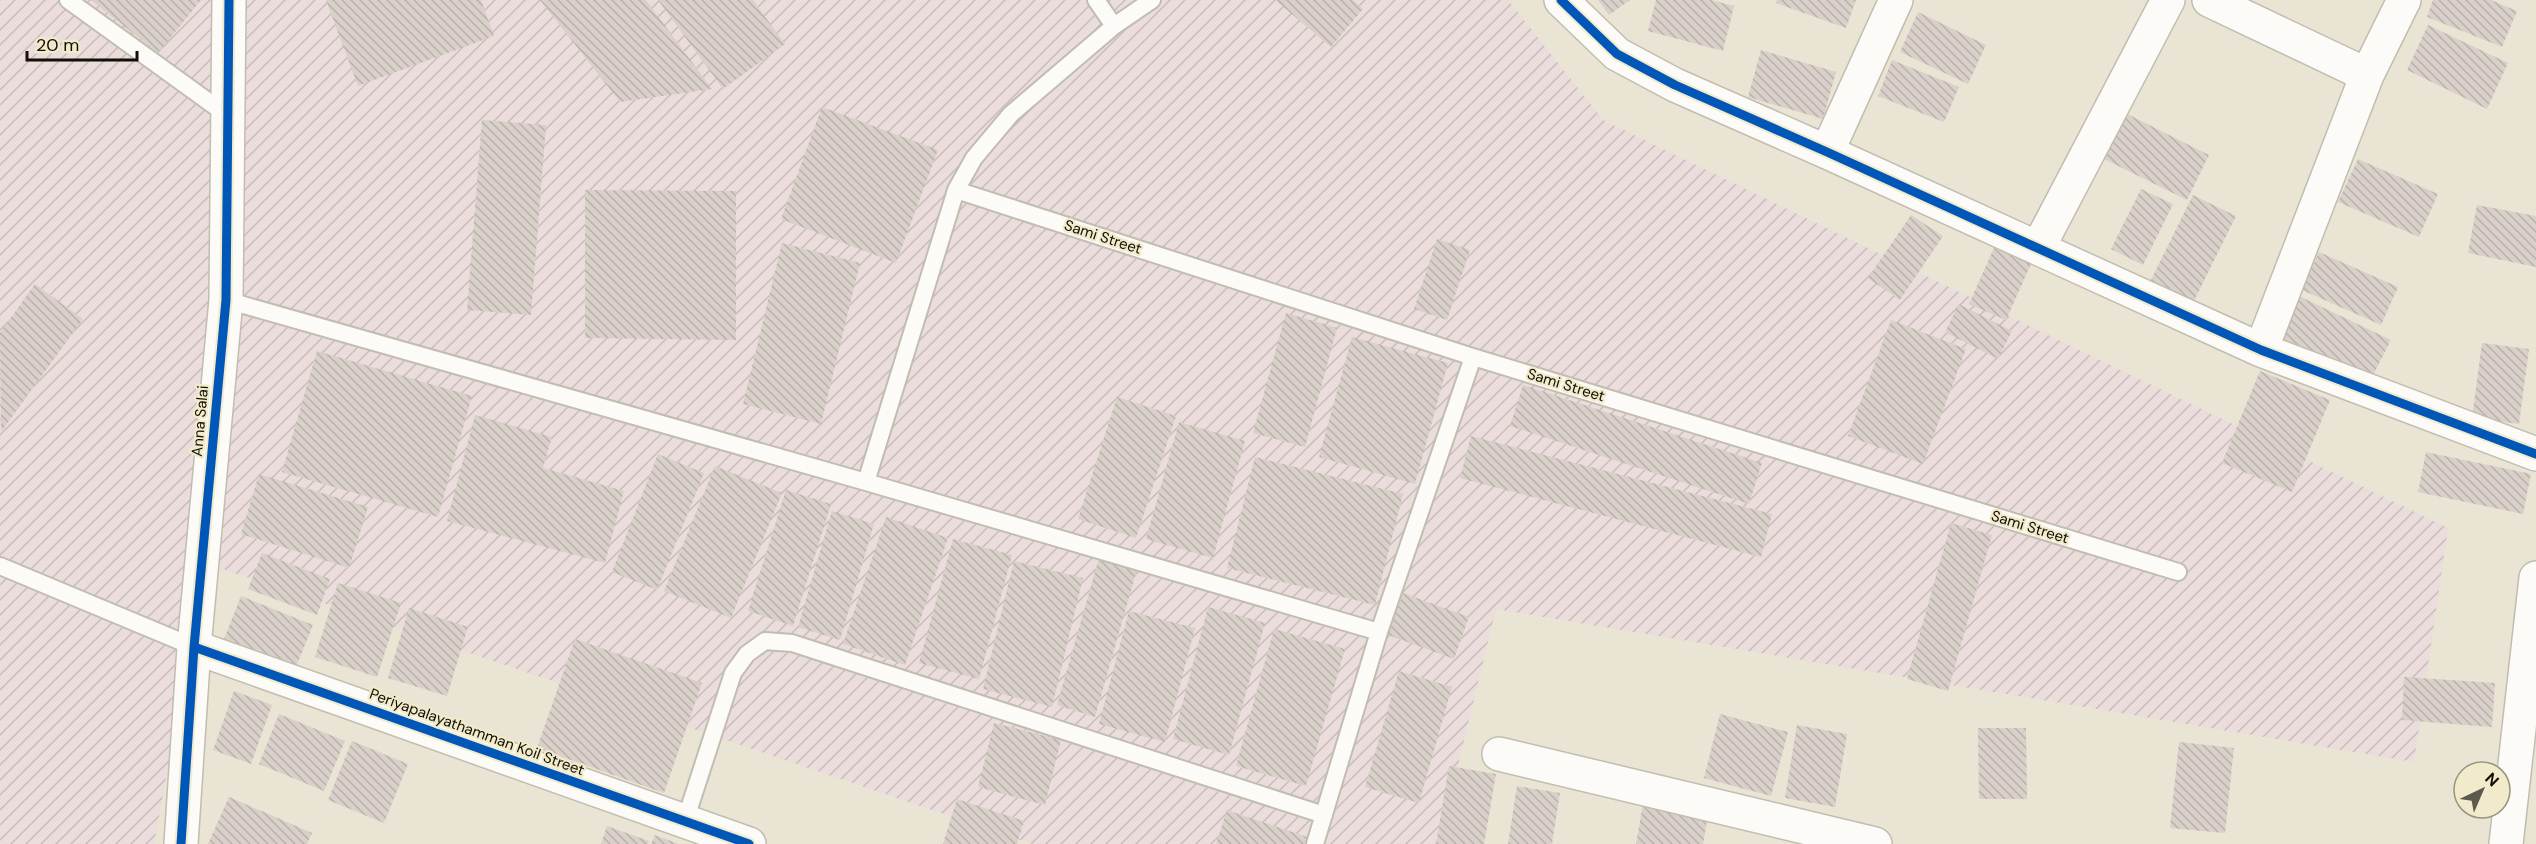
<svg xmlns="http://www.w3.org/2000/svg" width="2536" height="844" font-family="'DM Sans',sans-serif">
  <defs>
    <pattern id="industrial-furrows" width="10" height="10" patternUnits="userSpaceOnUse" patternTransform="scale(1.5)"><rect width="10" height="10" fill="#ecdddd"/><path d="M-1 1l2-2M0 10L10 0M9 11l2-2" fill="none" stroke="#c9bcbc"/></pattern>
    <pattern id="building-back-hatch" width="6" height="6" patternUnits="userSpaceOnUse" patternTransform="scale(1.5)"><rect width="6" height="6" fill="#d9d0ca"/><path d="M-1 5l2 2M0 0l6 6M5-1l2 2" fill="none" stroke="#b9b1ac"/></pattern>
  </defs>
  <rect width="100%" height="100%" fill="#e9e4d3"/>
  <path fill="url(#industrial-furrows)" d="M0,0h1508l95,120 845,408 -34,234 -918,-153 -57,235h-407l-827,-281 -51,281h-154z"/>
  <path fill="url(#building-back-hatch)" d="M91,0h110l-43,53z
    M326,0h155l13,36 -136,50z
    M540,0h106l66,89 -92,13z
    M658,0h95l32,44 -62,45z
    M1275,0h78l10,9 -32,38z
    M1598,0h32l-21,15z
    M1656,0h55l23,6 -11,45 -75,-20z
    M1777,0h79l-10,28 -70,-25z
    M2433,0h58l26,11 -15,36 -75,-30z
    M1918,12l68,33 -18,39 -68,-32z
    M2428,25l80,38 -21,46 -80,-39z
    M1761,50l75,22 -13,47 -75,-22z
    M1892,60l67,27 -15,35 -66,-26z
    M822,107l116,43 -42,113 -115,-44z
    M2125,113l84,42 -22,45 -85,-42z
    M482,120l64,5 -15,190 -64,-5z
    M2358,159l80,35 -19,43 -81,-35z
    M2141,189l32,15 -30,61 -32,-16z
    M585,190l151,1v149l-151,-2z
    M2193,195l43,21 -44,89 -43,-21z
    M2477,205l59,11v51l-68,-14z
    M1911,215l32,21 -43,64 -32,-22z
    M1437,239l33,11 -23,70 -33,-11z
    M782,243l78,20 -39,161 -78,-20z
    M1994,248l37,16 -25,56 -37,-16z
    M2319,252l79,35 -17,38 -79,-35z
    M35,284l48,35 -82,113 -1,-99z
    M2299,296l92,44 -22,43 -90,-44z
    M1959,304l53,27 -14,28 -53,-27z
    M1286,313l51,15 -32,119 -52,-14z
    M1891,320l75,29 -43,115 -75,-28z
    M1352,337l96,26 -33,121 -96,-27z
    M2482,343l47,6 -10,75 -47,-6z
    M317,351l155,45 -34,121 -156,-45z
    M2260,371l70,29 -38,92 -70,-29z
    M1523,385l239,78 -13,41 -239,-78z
    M1117,397l59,19 -40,122 -58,-19z
    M475,415l77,22 -9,31 81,23 -19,72 -158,-42z
    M1179,422l66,19 -32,117 -67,-19z
    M1471,436l301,78 -11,43 -301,-79z
    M2426,452l105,22 -8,40 -105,-22z
    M658,454l46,19 -47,117 -45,-18z
    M1255,457l148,37 -28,111 -148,-37z
    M715,466l67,27 -51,125 -67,-27z
    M259,474l109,33 -19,61 -108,-34z
    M786,490l45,14 -38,122 -45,-15z
    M832,511l42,13 -34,116 -42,-13z
    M886,517l62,21 -43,127 -62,-21z
    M1951,523l41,12 -44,156 -41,-12z
    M953,539l59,16 -33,124 -60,-16z
    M262,553l68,26 -13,36 -69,-26z
    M1099,558l38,11 -42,148 -38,-12z
    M1014,561l69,17 -31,129 -69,-18z
    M338,583l63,20 -24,74 -62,-20z
    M1403,593l66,24 -15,42 -66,-24z
    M241,596l72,29 -17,42 -72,-28z
    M1208,607l57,16 -36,132 -56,-16z
    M409,608l59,19 -21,69 -59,-18z
    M1129,611l66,17 -30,114 -66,-18z
    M1274,629l71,20 -39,137 -70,-20z
    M575,639l127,44 -38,110 -127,-45z
    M1399,671l53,16 -33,116 -54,-16z
    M2404,677l91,6 -3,44 -90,-7z
    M234,691l38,14 -21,59 -38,-14z
    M279,714l66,27 -21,50 -65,-27z
    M1720,714l68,18 -17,64 -67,-18z
    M994,723l67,17 -16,65 -67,-18z
    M1797,725l50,9 -12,73 -50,-9z
    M1978,728h48l1,71h-48z
    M352,741l56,23 -24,59 -56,-23z
    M2179,742l55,6 -9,85 -55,-5z
    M1449,766l47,8 -12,70h-48z
    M1517,786l43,7 -8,51h-44z
    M229,797l83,36 -5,11h-99z
    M957,799l67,22 -7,23h-74z
    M1643,804l65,11 -5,29h-67z
    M1227,810l83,28 -2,6h-92z
    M607,826l42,15 -1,3h-47z
    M655,835l24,9h-28z"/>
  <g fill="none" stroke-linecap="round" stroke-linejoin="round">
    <g stroke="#c1bdb0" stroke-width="20">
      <path id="service" d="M68,0l159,115
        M1114,26l38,-26
        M956,190l517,167 705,215
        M226,300l640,182 90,-292 18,-32 37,-44 103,-88 -18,-26
        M866,482l513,150
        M0,566l194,81
        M685,821l48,-148 14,-19 18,-13 27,2 532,172
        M1315,844l64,-212 94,-275"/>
    </g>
    <g stroke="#c1bdb0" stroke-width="36">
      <path id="minor" d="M1561,0l56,54 58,31 152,67 434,198 275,104
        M2209,0l158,75
        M1827,152l69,-152
        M2038,248l130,-248
        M2261,350l106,-275 37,-75
        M194,647l555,197
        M1499,754l376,90
        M2506,844l30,-266"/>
    </g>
    <g stroke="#c1bdb0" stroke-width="36">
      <path id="tertiary" d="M181,844l13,-197 32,-347 3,-300"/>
    </g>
    <use href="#service" stroke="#fcfbf8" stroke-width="16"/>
    <use href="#minor" stroke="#fcfbf8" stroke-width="33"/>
    <use href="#tertiary" stroke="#fcfbf8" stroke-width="33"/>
    <g stroke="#f1eacb" stroke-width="13">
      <path id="cycleway" d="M1561,0l56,54 58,31 152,67 434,198 275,104
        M194,647l555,197
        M181,844l13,-197 32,-347 3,-300"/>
    </g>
    <use href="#cycleway" stroke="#0057b8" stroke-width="9"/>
  </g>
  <g text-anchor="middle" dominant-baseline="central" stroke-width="4.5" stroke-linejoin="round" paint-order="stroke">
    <g font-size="15" fill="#120f05" stroke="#f1eacb">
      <text transform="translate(1103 237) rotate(18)">Sami Street</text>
      <text transform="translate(1566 385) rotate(17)">Sami Street</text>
      <text transform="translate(200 421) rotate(-85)">Anna Salai</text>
      <text transform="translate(2030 527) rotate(17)">Sami Street</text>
      <text transform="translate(477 732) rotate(20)">Periyapalayathamman Koil Street</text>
    </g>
  </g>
  <g transform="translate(2482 790) rotate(44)"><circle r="28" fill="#f1eacb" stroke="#98927c" stroke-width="1.5"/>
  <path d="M0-4.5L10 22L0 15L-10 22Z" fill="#5d5a4d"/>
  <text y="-9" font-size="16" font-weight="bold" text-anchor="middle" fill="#120f05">N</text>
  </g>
  <path d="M27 51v9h110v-9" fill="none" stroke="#120f05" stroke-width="3"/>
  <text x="36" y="51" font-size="18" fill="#120f05" stroke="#f1eacb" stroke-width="4.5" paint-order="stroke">20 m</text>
</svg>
